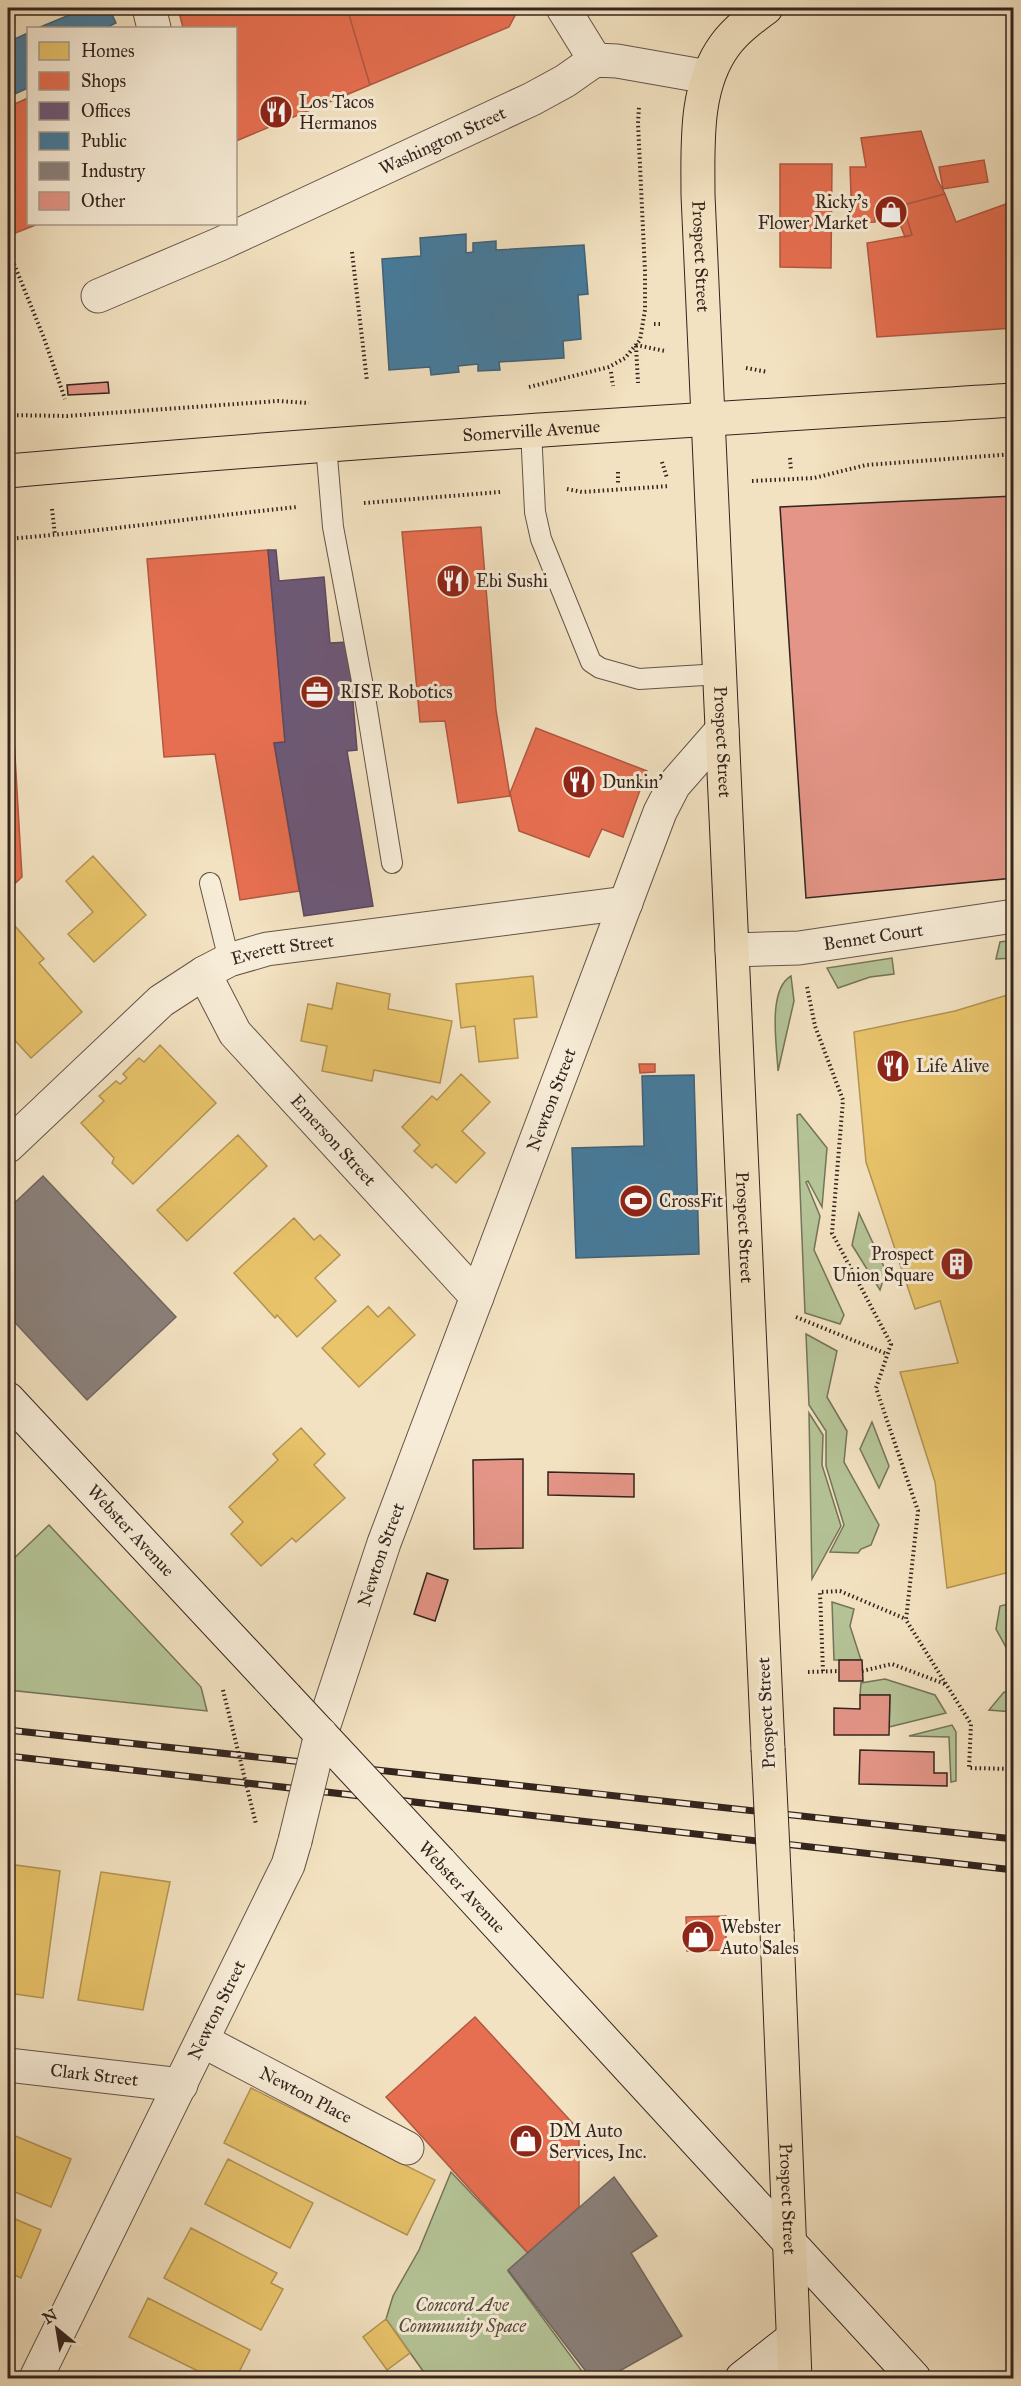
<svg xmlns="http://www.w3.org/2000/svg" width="1021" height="2386" font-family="'IM FELL Great Primer',serif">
  <rect width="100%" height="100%" fill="#f3e2c1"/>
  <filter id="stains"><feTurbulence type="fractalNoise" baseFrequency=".00333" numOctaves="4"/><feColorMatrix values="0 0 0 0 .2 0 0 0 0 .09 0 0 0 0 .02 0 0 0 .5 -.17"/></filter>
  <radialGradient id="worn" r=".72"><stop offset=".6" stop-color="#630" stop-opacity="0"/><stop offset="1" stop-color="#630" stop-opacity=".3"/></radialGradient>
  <path fill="#b5c497" stroke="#74745a" stroke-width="1.5" d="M1013,940v18l-17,1 4,-17z
    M892,958l2,16 -24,3 -32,11 -11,-20z
    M791,976l3,25 -16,70c-1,-25 -11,-81 13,-95z
    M800,1114l27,34 -5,59 -14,-26 -2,1 14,34 -6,34 30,65 -4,9 -35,-11 -8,-198z
    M859,1213l27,58 -6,19 -28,-45z
    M806,1334l31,17 -10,46 20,34 -3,31 35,63 -8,20 -10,4 -3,4 -28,-1 14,-27 -18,-59v-35l-17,-26z
    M809,1413l14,22 -1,30 19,61 -29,53z
    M872,1422l17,44 -10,22 -19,-39z
    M49,1525l152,162 6,24 -199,-21v-126z
    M832,1602l22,7 -4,17 11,34h-27z
    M1013,1603h1l-1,57 -17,-31 4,-23z
    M885,1679l50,16 11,18 -57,14 1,-32h-30l1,-12z
    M1004,1692l9,1v19l-24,-2z
    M952,1725l4,7v49l-5,1 -2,-45 -40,-1z
    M451,2172l77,81 -20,18 79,107h-159l-42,-59 7,-23 26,-46z"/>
  <path fill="#e9c46a" stroke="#b39453" stroke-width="1.5" d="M93,856l53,59 -52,47 -26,-28 25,-22 -27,-31z
    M8,918l36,41 -5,4 43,49 -51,46 -23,-25z
    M533,976l4,41 -23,2 4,39 -39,4 -4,-36 -14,2 -5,-44z
    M337,983l53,11 -2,15 64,12 -12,62 -66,-13 -2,11 -50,-10 5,-25 -26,-5 7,-37 24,5z
    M1014,993v578l-67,17 -12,-106 -35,-110 58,-9 -18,-62 -25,8 -49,-147 -12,-130 101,-21z
    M160,1045l56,58 -83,81 -21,-21 2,-5 -33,-35 23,-22 -5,-5 17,-15 4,3 7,-6 -4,-4 16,-16 5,4z
    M461,1074l29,28 -28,29 23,22 -29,30 -20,-19 -4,4 -18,-17 6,-6 -18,-18 30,-31 5,4z
    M238,1135l29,31 -80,75 -30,-31z
    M294,1218l20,22 6,-5 20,20 -25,23 21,23 -39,36 -20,-22 -2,3 -41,-45z
    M368,1306l10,11 11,-10 26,28 -56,52 -37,-39z
    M301,1428l24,26 -11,11 31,33 -49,44 -4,-4 -31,28 -30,-32 12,-12 -14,-15 49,-47 -5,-6z
    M8,1864l52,7 -17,127 -35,-5z
    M101,1872l69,10 -27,128 -65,-10z
    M251,2088l184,92 -28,55 -183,-92z
    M8,2133l63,26 -20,48 -43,-18z
    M228,2159l85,44 -23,45 -85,-44z
    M8,2216l33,14 -20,48 -13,-6z
    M191,2228l86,45 -6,10 12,6 -22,41 -97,-52z
    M148,2298l102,52 -14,28h-24l-83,-41z
    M386,2319l24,34 -23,17 -24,-33z"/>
  <path fill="#e76f51" stroke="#b15842" stroke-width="1.5" d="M178,8h169l23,77 -134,56v-113h-53z
    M347,8h170l1,2 -9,17 -139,58z
    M28,98v126h10l-30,12v-129z
    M921,131l16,48 8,15 -42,11 9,30 -7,2 -12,-31 -18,1v15l-23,1 -2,-56h16l-5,-29z
    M984,160l4,22 -45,7 -4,-22z
    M780,164h52l-1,104 -51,-1z
    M945,194l11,28 58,-21v127l-137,9 -10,-94 45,-8 -9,-30z
    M481,527l15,183 14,86 -52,7 -13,-82 -25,1 -18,-190z
    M268,550l17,192 -11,1 25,148 -59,9 -25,-146 -51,3 -17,-198z
    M8,634l14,243 -14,13z
    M536,728l111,43 -24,66 -21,-8 -13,28 -70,-26 -9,-38z
    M639,1064h16v8l-15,1z
    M726,1916v34l-39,1 -1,-34z
    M475,2017l104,113v77l-51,46 -142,-156z"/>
  <path fill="#6d597a" stroke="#5c495e" stroke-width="1.5" d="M268,550h8l3,31 45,-4 6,66 18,-1 9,108 -10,1 26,155 -69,10 -30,-173 11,-1z"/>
  <path fill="#457b9d" stroke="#406177" stroke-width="1.5" d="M86,8h23l7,15 -10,5h-68z
    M28,33v55l-20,9v-55z
    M466,234v19l7,-1v-9l23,-2v9l88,-5 4,49 -10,1 3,44 -18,2 1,17 -65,4 1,8 -22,1v-7l-20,2 1,6 -28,3 -1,-8 -41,3 -7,-111 39,-3 -1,-18z
    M694,1075l5,179 -123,4 -4,-110 72,-2 -2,-70z"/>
  <path fill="#8a817c" stroke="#706560" stroke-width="1.5" d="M43,1176l133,141 -89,83 -79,-85v-106z
    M614,2177l43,59 -26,17 51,83 -75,42h-16l-83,-108z"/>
  <path fill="#e49587" stroke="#34241e" stroke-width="1.5" d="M108,382l1,11 -41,2 -1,-10z
    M1014,496v382l-208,20 -26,-391z
    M523,1459v89l-49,1 -1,-89z
    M548,1472l86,2v23l-86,-2z
    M427,1573l21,7 -13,41 -21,-7z
    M839,1660h23l1,21h-24z
    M860,1695h30l-1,40h-55v-27l26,1z
    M860,1750l74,2v21h13v13l-88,-2z"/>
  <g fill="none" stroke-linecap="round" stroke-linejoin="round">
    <g stroke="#645447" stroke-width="22">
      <path id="service" d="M531,430l4,82 6,27 50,123 9,6 39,11 81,-5
        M326,445l7,82 32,170 27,166
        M210,883l19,77"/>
    </g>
    <g stroke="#645447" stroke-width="35">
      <g id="minor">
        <path d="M149,8l5,20"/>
        <path d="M563,8l32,52"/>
        <path id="s1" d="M98,296l122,-52 312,-145 33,-18 30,-21 22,1 91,16"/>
        <path id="s2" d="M732,950l67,-2 215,-32"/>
        <path id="s3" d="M204,973l31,60 242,264"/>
        <path id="s4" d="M8,1146l153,-145 43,-28 25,-13 38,-11 359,-46"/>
        <path id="s5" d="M321,1734l63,-191 276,-731 14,-27 48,-55"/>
        <path id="s6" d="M203,2041l204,107"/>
        <path id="s7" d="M8,2065l173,20"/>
      </g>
    </g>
    <g stroke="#645447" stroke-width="35">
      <g id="tertiary">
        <path id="s8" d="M36,2378l243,-495 9,-18 7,-24"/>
      </g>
    </g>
    <g stroke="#34241e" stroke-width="35">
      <g id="secondary">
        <path id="s9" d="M8,1399l278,298"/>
        <path d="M440,1862l474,516"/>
        <path d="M742,2378l51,-40"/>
      </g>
    </g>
    <g stroke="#34241e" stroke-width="35">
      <g id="primary">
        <path id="s10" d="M766,8c-15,11 -30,22 -41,37 -31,42 -27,100 -27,150l70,1554"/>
        <path id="s11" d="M8,471c334,-30 670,-50 1006,-71"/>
        <path id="s12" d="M777,1932l18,446"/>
      </g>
    </g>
    <path stroke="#34241e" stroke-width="4" stroke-dasharray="1.5 3" stroke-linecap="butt" d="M352,252l15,129
      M14,264l30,74 21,61
      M654,324h8
      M636,345l29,6
      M636,346l2,37
      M746,368l22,4
      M611,372l2,14
      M529,387l80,-20 16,-9 15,-18 5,-30v-38l-7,-149 1,-16
      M8,415l59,1 211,-15 31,2
      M790,458l1,13
      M662,462l5,16
      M618,472v12
      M752,481l62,-3 52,-13 148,-11
      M567,489l15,3 88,-6
      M364,503l136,-11
      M52,509l3,26
      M8,539c96,-8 192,-22 289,-32
      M807,987l8,39 28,74 -11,133 59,111 -15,44 42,123 -12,109 65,104 -2,44 45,1
      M796,1317l91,37
      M823,1671l-3,-79 20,-1 66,28
      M862,1671l30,-7 53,20
      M808,1672l31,-1"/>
    <use href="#service" stroke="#f7ecd7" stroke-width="20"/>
    <use href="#minor" stroke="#f7ecd7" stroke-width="33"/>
    <use href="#tertiary" stroke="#f7ecd7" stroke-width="33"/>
    <use href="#secondary" stroke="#f7ecd7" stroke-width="33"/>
    <use href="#primary" stroke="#f3e2c1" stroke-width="33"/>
    <g stroke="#34241e" stroke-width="7">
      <path id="rail" d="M8,1730l1006,109
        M8,1756l1006,114"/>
    </g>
    <use href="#rail" stroke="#f7ecd7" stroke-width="4.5" stroke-dasharray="14" stroke-linecap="butt"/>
    <g stroke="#645447" stroke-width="35" stroke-linecap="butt">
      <path id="tertiary-bridge" d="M295,1841l26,-107"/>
    </g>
    <g stroke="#34241e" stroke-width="35" stroke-linecap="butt">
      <path id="secondary-bridge" d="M286,1697l154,165"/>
    </g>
    <g stroke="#34241e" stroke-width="35" stroke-linecap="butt">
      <path id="primary-bridge" d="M768,1749l9,183"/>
    </g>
    <path stroke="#34241e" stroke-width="4" stroke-dasharray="1.5 3" stroke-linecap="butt" d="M223,1690l33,134"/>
    <use href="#tertiary-bridge" stroke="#f7ecd7" stroke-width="33"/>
    <use href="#secondary-bridge" stroke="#f7ecd7" stroke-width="33"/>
    <use href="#primary-bridge" stroke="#f3e2c1" stroke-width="33"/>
  </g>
  <defs>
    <g id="restaurant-disc" transform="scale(1.725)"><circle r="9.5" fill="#8f2418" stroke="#f7ecd7"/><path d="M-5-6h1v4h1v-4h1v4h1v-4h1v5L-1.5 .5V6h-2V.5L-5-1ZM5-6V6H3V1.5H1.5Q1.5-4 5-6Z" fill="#fff"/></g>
    <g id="shop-disc" transform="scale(1.725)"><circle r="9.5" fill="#8f2418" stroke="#f7ecd7"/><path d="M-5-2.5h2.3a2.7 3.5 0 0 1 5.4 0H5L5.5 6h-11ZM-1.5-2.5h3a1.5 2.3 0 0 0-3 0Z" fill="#fff"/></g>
    <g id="office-disc" transform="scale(1.725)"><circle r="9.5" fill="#8f2418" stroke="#f7ecd7"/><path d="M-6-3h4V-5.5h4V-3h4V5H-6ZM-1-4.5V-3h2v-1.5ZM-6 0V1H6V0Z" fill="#fff"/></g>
    <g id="stadium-disc" transform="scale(1.725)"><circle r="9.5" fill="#8f2418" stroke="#f7ecd7"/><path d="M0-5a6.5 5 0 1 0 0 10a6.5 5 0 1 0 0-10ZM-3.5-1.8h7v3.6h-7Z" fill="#fff"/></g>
    <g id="building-disc" transform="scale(1.725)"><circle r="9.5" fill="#8f2418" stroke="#f7ecd7"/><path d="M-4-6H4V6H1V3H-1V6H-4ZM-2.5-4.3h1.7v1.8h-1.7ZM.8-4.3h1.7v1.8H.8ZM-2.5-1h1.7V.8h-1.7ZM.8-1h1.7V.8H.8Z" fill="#fff"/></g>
  </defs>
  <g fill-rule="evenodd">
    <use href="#restaurant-disc" x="276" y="112"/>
    <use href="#shop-disc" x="891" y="212"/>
    <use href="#restaurant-disc" x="453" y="581"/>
    <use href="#office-disc" x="317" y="692"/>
    <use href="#restaurant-disc" x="579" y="782"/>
    <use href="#restaurant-disc" x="893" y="1066"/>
    <use href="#stadium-disc" x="636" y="1201"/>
    <use href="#building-disc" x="957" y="1264"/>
    <use href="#shop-disc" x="698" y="1937"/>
    <use href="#shop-disc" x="526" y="2141"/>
  </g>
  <g text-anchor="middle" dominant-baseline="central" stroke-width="6" stroke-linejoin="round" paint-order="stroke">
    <g font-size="18" fill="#34241e" stroke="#f7ecd7" text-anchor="start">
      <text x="299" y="102">Los Tacos<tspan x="299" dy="21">Hermanos</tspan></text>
      <text x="868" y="202" text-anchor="end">Ricky's<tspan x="868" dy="21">Flower Market</tspan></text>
      <text x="476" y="581">Ebi Sushi</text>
      <text x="340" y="692">RISE Robotics</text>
      <text x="602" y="782">Dunkin'</text>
      <text x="916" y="1066">Life Alive</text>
      <text x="659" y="1201">CrossFit</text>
      <text x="934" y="1254" text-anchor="end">Prospect<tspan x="934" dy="21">Union Square</tspan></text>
      <text x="721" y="1927">Webster<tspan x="721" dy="21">Auto Sales</tspan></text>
      <text x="549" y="2131">DM Auto<tspan x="549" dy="21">Services, Inc.</tspan></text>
    </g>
    <g font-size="18" fill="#34241e" stroke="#f7ecd7">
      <text stroke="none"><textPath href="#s1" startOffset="378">Washington Street</textPath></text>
      <text stroke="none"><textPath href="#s10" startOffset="272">Prospect Street</textPath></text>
      <text stroke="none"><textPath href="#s11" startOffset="525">Somerville Avenue</textPath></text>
      <text stroke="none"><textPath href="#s10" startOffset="758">Prospect Street</textPath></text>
      <text stroke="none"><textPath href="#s2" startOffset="142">Bennet Court</textPath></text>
      <text stroke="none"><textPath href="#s4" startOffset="345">Everett Street</textPath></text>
      <text stroke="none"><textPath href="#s5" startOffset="675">Newton Street</textPath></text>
      <text stroke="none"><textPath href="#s3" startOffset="213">Emerson Street</textPath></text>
      <text stroke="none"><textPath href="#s10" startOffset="1244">Prospect Street</textPath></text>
      <text stroke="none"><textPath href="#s9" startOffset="180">Webster Avenue</textPath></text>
      <text stroke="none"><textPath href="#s5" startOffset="189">Newton Street</textPath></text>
      <text transform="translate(766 1713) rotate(-93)">Prospect Street</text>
      <text transform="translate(462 1887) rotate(47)">Webster Avenue</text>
      <text stroke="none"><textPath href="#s8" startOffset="410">Newton Street</textPath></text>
      <text stroke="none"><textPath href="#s7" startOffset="87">Clark Street</textPath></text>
      <text stroke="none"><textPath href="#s6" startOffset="116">Newton Place</textPath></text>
      <text stroke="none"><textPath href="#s12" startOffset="267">Prospect Street</textPath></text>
    </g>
    <g font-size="18" font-style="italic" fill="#544c3c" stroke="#f7ecd7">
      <text x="462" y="2305">Concord Ave<tspan x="462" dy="21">Community Space</tspan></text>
    </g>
  </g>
  <rect width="1021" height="2386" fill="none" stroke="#f3e2c1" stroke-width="30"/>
  <rect x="9" y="9" width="1003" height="2368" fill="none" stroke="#34241e" stroke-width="3"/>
  <rect x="15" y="15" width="991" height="2356" fill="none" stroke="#34241e" stroke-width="1.5"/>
  <rect x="27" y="27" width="210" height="198" fill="#f7ecd7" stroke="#a99c8d" stroke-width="1.5"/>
  <rect x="39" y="42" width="30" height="18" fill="#e9c46a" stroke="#a99c8d" stroke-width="1.5"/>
  <text x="81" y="57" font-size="18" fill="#34241e">Homes</text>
  <rect x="39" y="72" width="30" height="18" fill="#e76f51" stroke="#a99c8d" stroke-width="1.5"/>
  <text x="81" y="87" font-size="18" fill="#34241e">Shops</text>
  <rect x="39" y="102" width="30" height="18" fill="#6d597a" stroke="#a99c8d" stroke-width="1.5"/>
  <text x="81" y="117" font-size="18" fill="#34241e">Offices</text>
  <rect x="39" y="132" width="30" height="18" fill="#457b9d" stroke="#a99c8d" stroke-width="1.5"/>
  <text x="81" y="147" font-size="18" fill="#34241e">Public</text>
  <rect x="39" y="162" width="30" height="18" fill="#8a817c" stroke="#a99c8d" stroke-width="1.5"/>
  <text x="81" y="177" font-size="18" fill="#34241e">Industry</text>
  <rect x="39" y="192" width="30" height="18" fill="#e49587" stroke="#a99c8d" stroke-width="1.5"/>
  <text x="81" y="207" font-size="18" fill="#34241e">Other</text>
  <g transform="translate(57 2329) rotate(330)" stroke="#f7ecd7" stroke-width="4.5" paint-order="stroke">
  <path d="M0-4.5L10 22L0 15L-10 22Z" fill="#34241e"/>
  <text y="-9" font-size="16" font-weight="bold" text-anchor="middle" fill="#34241e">N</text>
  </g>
  <rect width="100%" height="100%" filter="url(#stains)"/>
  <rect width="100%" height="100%" fill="url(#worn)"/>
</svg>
